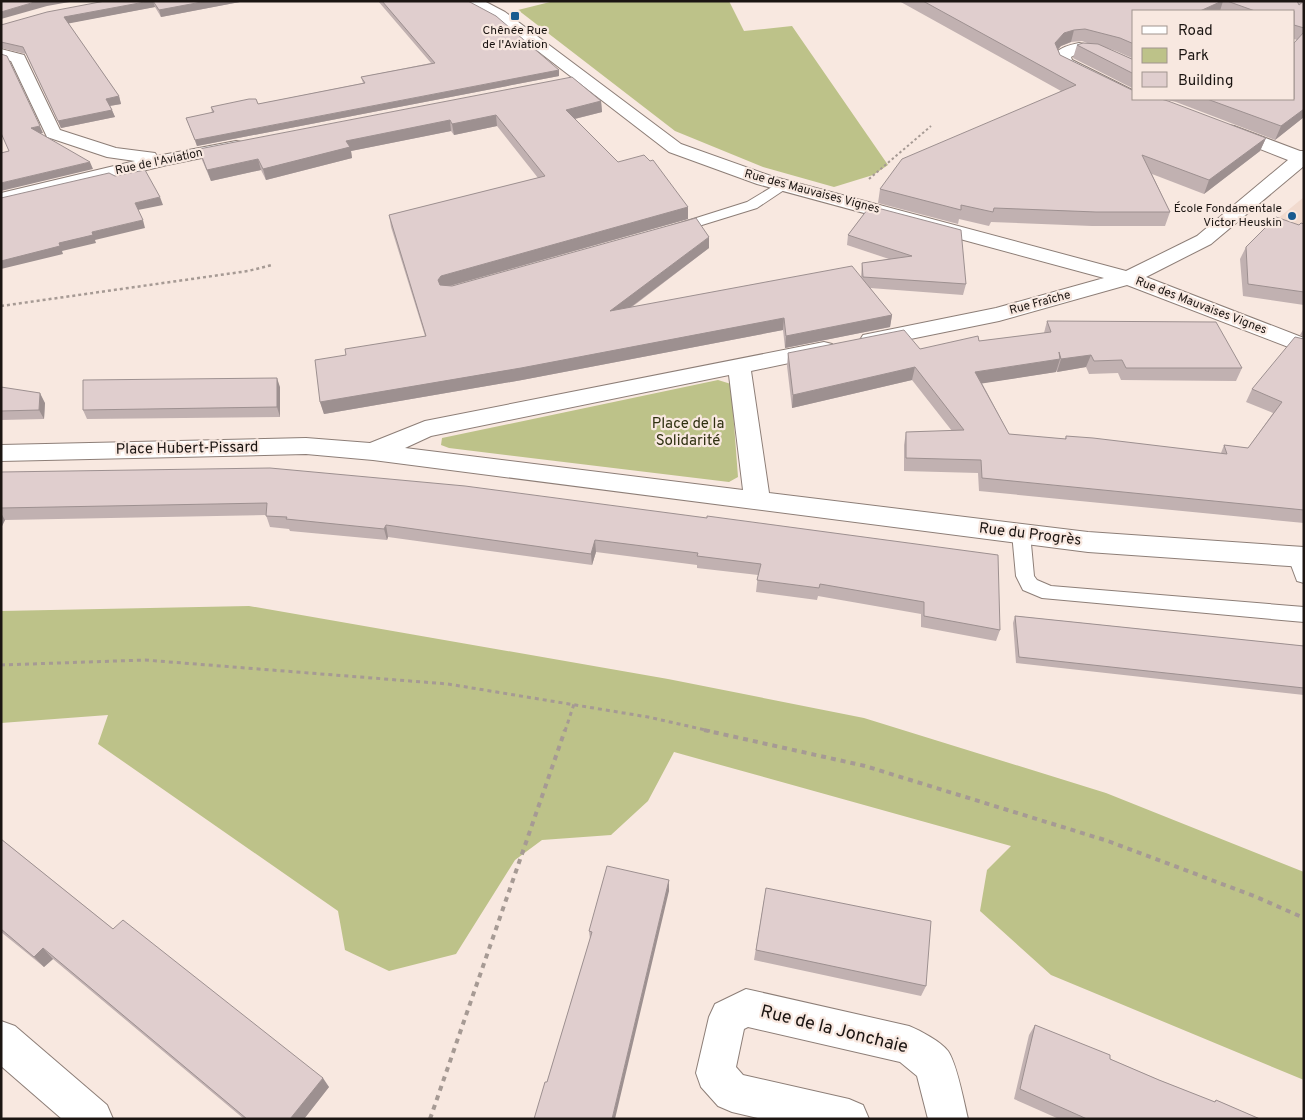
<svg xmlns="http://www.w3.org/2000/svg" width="1305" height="1120" font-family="Overpass,sans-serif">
  <rect width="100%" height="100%" fill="#f8e8e0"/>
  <path fill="#f1dace" d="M1304,197v57l-46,-19z"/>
  <path fill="#bdc289" d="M554,1h175l15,30 48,-5 96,139 -15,10 -39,12 -71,-20 -88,-36 -157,-121z
    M718,380l13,4 7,93 -9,5 -280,-34 -8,-3 1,-7z
    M249,606l419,73 196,39 242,75 198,79v208l-253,-105 -71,-64 7,-41 24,-24 -337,-94 -26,49 -37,34 -69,5 -27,20 -59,94 -67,17 -44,-21 -7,-39 -240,-167 10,-29 -107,8v-112z"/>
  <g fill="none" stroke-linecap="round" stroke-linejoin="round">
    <g stroke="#8d7e77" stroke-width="2">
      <path id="lane" d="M782,181l5,1 2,3 -2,3 -30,20 -81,25 -7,-4 2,-3 76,-24z
        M1021,526l6,2 3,5 4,43 3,4 14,6 253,21v15l-262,-24 -19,-8 -7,-14 -4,-43 3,-5z
        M1297,550l7,2v31l-7,-2 -9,-24 2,-5z"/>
    </g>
    <g stroke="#8d7e77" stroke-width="2">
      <path id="street" d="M465,1h19l21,11 176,132 90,32 355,95 71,-35 91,-76 -66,-26 -3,-4 3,-4 6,-1 6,1 66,25h4v15l-93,78 -65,33 158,61v15l-177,-68 -128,36 -128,26 -8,-2 -3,-5 3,-5 133,-27 108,-30 -347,-94 -88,-32 -174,-134 -28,-14z
        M1079,43l25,5 30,13v12c-20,-5 -42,-29 -63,-16l1,3 62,31v8h8l-2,3 -6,1 -6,-1 -70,-36 -4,-11c6,-8 16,-10 25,-12z
        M1,49l23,6 36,75 56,18 39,5 2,3 79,-15 6,1 3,4 -3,4 -6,1 -69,14 -166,40v-12l134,-32 -28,-4 -60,-20 -36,-76 -10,-2z
        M824,342l8,2 3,5 -3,5 -81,17 18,122 319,39 216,15v20l-216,-15 -715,-92 -67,-6 -305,7v-16l305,-7 64,5 55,-22zM729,375l14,115 -338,-42 26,-12z
        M746,989l163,37c12,5 31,15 39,25 9,13 16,51 20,68h-40l-11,-43 -17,-14 -152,-35 -4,2 -8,38 7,8 106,24 14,6 6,14h-107l-30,-7 -14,-6 -17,-19 -5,-14 13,-56 6,-13z
        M1,1021l14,5 92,79 6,14h-51l-61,-53z"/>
    </g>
    <path stroke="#a69a94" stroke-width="2" stroke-dasharray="2.5 2.5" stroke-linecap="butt" d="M869,179l62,-53"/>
    <path stroke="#a69a94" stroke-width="2.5" stroke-dasharray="3 3" stroke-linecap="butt" d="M1,306l247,-35 24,-6"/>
    <path stroke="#a69a94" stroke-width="3" stroke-dasharray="4 4" stroke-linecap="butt" d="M1,665l144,-5 303,24 200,33 62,14
      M565,731l9,-27"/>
    <path stroke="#a69a94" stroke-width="4" stroke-dasharray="5 5" stroke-linecap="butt" d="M704,730l161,36 243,75 146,55 50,22
      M430,1119l135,-389"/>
    <use href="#lane" fill="#fff" fill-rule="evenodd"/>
    <use href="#street" fill="#fff" fill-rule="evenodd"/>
  </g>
  <path fill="#c1b1b1" d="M105,1h140l-84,16 -6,-10 -87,16 51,73 2,8 -11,2 5,11 -54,11 -35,-74 -25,-6v-23z
    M378,1h90l91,75 -362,70 -11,-28 26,-5 -1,-6 47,-3 105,-21 -2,-6 70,-14z
    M899,1h405v116l-29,23 -99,-38 -13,-3h131l3,-59 -3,-1v-28h-160v48l-18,-8 -9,-3 27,12v29l-61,-31 4,-13 13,-1 -8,-3 -11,1 -10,4 -3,3 2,6 72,36 134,47 -6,13 -56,43 -52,-20 18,38 -5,14h-73l-101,-4 -2,4 -30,-7 -1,5 -80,-21 2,-14 181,-98z
    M601,101l1,11 -27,7 43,43 70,45v12l-238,67 259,-38 -77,59 229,-30 1,-14 27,-4 -42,-14 1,-10 22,-29 96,78 -3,11 -93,-7 22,27 -2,12 -105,21 -2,-18 -261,50 -198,34 -4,-12 26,-47 79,-19 -34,-109 -2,-12 149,-37 -41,-52 -43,9 -3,-4 -100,20 1,7 -86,22 -5,-10 -50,11 -9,-21 -3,-11z
    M1304,224v81l-61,-9 -3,-37 6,-12 53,-22z
    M1047,321l195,47 -6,13 -115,-1 -3,-7 -29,1 -3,-7 -29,5 -1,-2v2l-74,11 27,51 56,5 1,-3 155,17 3,-8 24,3 25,-35 -27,-11 6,-13 52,-50v184l-325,-32 -1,-18 -74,-2v-26l2,-13 46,-1 -40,-51 -120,28 -5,-42 1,-13 132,-4 124,-16z
    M1304,328v9l-4,-2z
    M1,387l44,16 -1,16 -43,1z
    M280,387v30l-193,2 -4,-9z
    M1,472l706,46 293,112 -4,11 -75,-14v-13l-103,-18 -1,4 -61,-8 2,-17 -61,-7v-3l-101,-13 -4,13 -204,-28 -1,3 -97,-9 -1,-2 -19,-2 -4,-12 -261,5 -4,8z
    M1015,616l289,30v49l-288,-32 -3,-40z
    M1,839l112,90 216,158 -25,32h-60l-191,-160 -9,8 -43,-35z
    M669,880v11l-122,191 43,-143 -1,-8z
    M766,888l160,98 -5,10 -167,-36z
    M1035,1025l75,34 49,21 55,22 2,-2 44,19h-201l-45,-20 15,-64z"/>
  <path fill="#9d9090" d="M38,1h37l-28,5 -46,13v-7z
    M150,1h3l2,6 -89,17 -2,-7z
    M207,1h38l-84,16 -2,-7z
    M1222,1h1l-3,10h-20z
    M1074,30l-3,12 -10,4 -9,10 3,-13 9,-10z
    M559,70v6l-362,70 -2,-6z
    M119,96l2,8 -12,2 -3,-7z
    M601,101l1,11 -36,9v-11z
    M1304,109v8l-29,23 6,-14z
    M112,110l3,7 -54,11 -3,-7z
    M496,115l1,11 -43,9 -2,-11z
    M450,120l1,11 -100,20 1,7 -86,22 -3,-11 83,-28z
    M40,126l3,7 -9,2 -3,-7z
    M1266,138l-6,13 -56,43 5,-14z
    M258,159l3,11 -50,11 -4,-11z
    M90,162l3,7 -92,22v-8z
    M160,197l3,8 -25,5 -3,-7z
    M688,207v12l-246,69 -3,4 -1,-12 3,-4z
    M143,220l2,8 -50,12 1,3 -34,8 1,3 -62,15v-8l91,-29z
    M709,237v11l-98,74 -1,-11z
    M892,315l-2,12 -105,21 1,-12z
    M784,318l-1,12 -261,50 -198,34 -4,-12z
    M1091,355l-5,12 -29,5 4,-13z
    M1060,359l-4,13 -84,13 3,-13z
    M915,367l-3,13 -120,28 1,-13z
    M277,378l3,9v30l-3,-10z
    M40,393l5,10 -1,16 -5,-9z
    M1,513l4,7 -4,8z
    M386,525l2,12 -1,3 -3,-11z
    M595,540l1,12 -4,13 -1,-11z
    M669,880v11l-54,228h-3z
    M43,948l10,11 -9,8 -10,-10z
    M323,1078l6,9 -25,32h-14z"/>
  <path fill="#e0cece" stroke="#9d9090" d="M1,1h37l-37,11z
    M105,1h45l-86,16 55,79 -13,3 6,11 -54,11 -35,-74 -22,-5v-17l46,-13z
    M153,1h54l-48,9z
    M382,1h86l28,15 63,54 -364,70 -9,-22 28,-6 -3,-5 38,-8h7l2,5 107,-21 -4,-6 74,-14z
    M923,1h299l-22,10h-66v33l-14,-6 -35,-9 -11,1 -10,3 -9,10 5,12 74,36v8h27l7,2 98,37 -57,42 -67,-25 28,57h-74l-102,-4 -1,4 -32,-7v5l-81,-21 22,-30 174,-74z
    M1227,1h70l2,4 5,-4v27l-10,-3v-14h-39z
    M1304,32v77l-23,17 -74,-27h87v-56z
    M1083,43l15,1 36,16v14l-57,-29z
    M1,54l6,2 33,70 -9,2 59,34 -89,21v-30l8,-2 -8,-18z
    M572,77l29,24 -35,9 52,52 26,-7 6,6 3,-1 35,47 -247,69 -3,4 2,5 12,1 244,-68 13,19 -99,74 242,-45 40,49 -106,21 -2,-18 -263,50 -201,34 -5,-42 31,-5 -1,-6 81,-13 -37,-121 156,-39 -49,-61 -44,9 -2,-4 -104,21 4,6 -87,22 -5,-10 -51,11 -8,-21z
    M145,170l15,27 -25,6 8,17 -51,12 1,3 -34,8 1,3 -59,15v-63l108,-25 6,3z
    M870,206l91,24 5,54 -103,-7 -1,-14 50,-7 -64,-21z
    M1276,217l23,8 2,-2 3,1v68l-56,-8 -2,-37z
    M1047,321l169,1 26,46h-116l-4,-8 -28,1 -3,-6 -30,4 -2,-7 1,7 -85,13 34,62 57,5v-3l27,2 134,16 -3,-9 24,3 34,-46 -30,-13 43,-52 9,2v171l-322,-32 -1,-18 -75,-2v-26l58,-2 -49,-63 -122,28 -5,-42 116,-23 16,19 58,-13 1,5 72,-9z
    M277,378v29l-194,3v-30z
    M1,387l39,6 -1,17 -38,1z
    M270,468l195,18 242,32v-2l291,39 2,75 -76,-14v-14l-104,-18 -1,4 -62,-8 4,-16 -64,-8 1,-3 -103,-13 -4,14 -205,-29 -2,4 -98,-10 1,-2 -21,-1 1,-13 -266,5v-36z
    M1015,616l289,30v42l-285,-31z
    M1,839l112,90 10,-9 200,158 -33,41h-43l-204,-171 -9,9 -33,-28z
    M607,866l62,14 -57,239h-78l11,-37h2l45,-150 -3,-1z
    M766,888l165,33 -5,65 -170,-36z
    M1035,1025l75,30v4l49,21 56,22 1,-2 44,19h-173l-67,-30z"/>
  <g fill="#185a8f" stroke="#f8e8e0" stroke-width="2">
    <rect x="510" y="11" width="10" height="10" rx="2.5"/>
    <circle cx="1292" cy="216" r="5"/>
  </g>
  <g text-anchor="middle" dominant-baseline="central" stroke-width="4.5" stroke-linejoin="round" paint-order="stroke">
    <g font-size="12" fill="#1b1512" stroke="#f8e8e0">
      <text x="515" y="31">Chênée Rue<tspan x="515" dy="14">de l'Aviation</tspan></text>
      <text x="1282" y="209" text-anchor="end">École Fondamentale<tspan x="1282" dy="14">Victor Heuskin</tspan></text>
    </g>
    <g font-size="12" fill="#1b1512" stroke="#f8e8e0">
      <text transform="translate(159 162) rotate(-12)">Rue de l'Aviation</text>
      <text transform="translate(812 192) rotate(15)">Rue des Mauvaises Vignes</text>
      <text transform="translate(1040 303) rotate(-15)">Rue Fraîche</text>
      <text transform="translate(1201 306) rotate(21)">Rue des Mauvaises Vignes</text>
    </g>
    <g font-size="15" fill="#2e3010" stroke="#f8e8e0">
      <text x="688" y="424">Place de la<tspan x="688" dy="17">Solidarité</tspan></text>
    </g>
    <g font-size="15" fill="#1b1512" stroke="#f8e8e0">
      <text transform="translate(187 449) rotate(-1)">Place Hubert-Pissard</text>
      <text transform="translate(1030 535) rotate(7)">Rue du Progrès</text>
    </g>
    <g font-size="18" fill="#1b1512" stroke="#f8e8e0">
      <text transform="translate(834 1030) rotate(14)">Rue de la Jonchaie</text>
    </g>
  </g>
  <rect width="1305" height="1120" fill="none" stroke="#1b1512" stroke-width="5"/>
  <rect x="1132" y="10" width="162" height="90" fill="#f8e8e0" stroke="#a0948e"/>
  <rect x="1142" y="26" width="25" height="8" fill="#ffffff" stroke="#a0948e"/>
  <text x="1178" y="35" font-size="15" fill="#1b1512">Road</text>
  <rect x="1142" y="48" width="25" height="15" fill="#bdc289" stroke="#a0948e"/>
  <text x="1178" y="60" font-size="15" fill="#1b1512">Park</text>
  <rect x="1142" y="72" width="25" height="15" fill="#e0cece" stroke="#a0948e"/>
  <text x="1178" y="85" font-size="15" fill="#1b1512">Building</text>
</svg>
